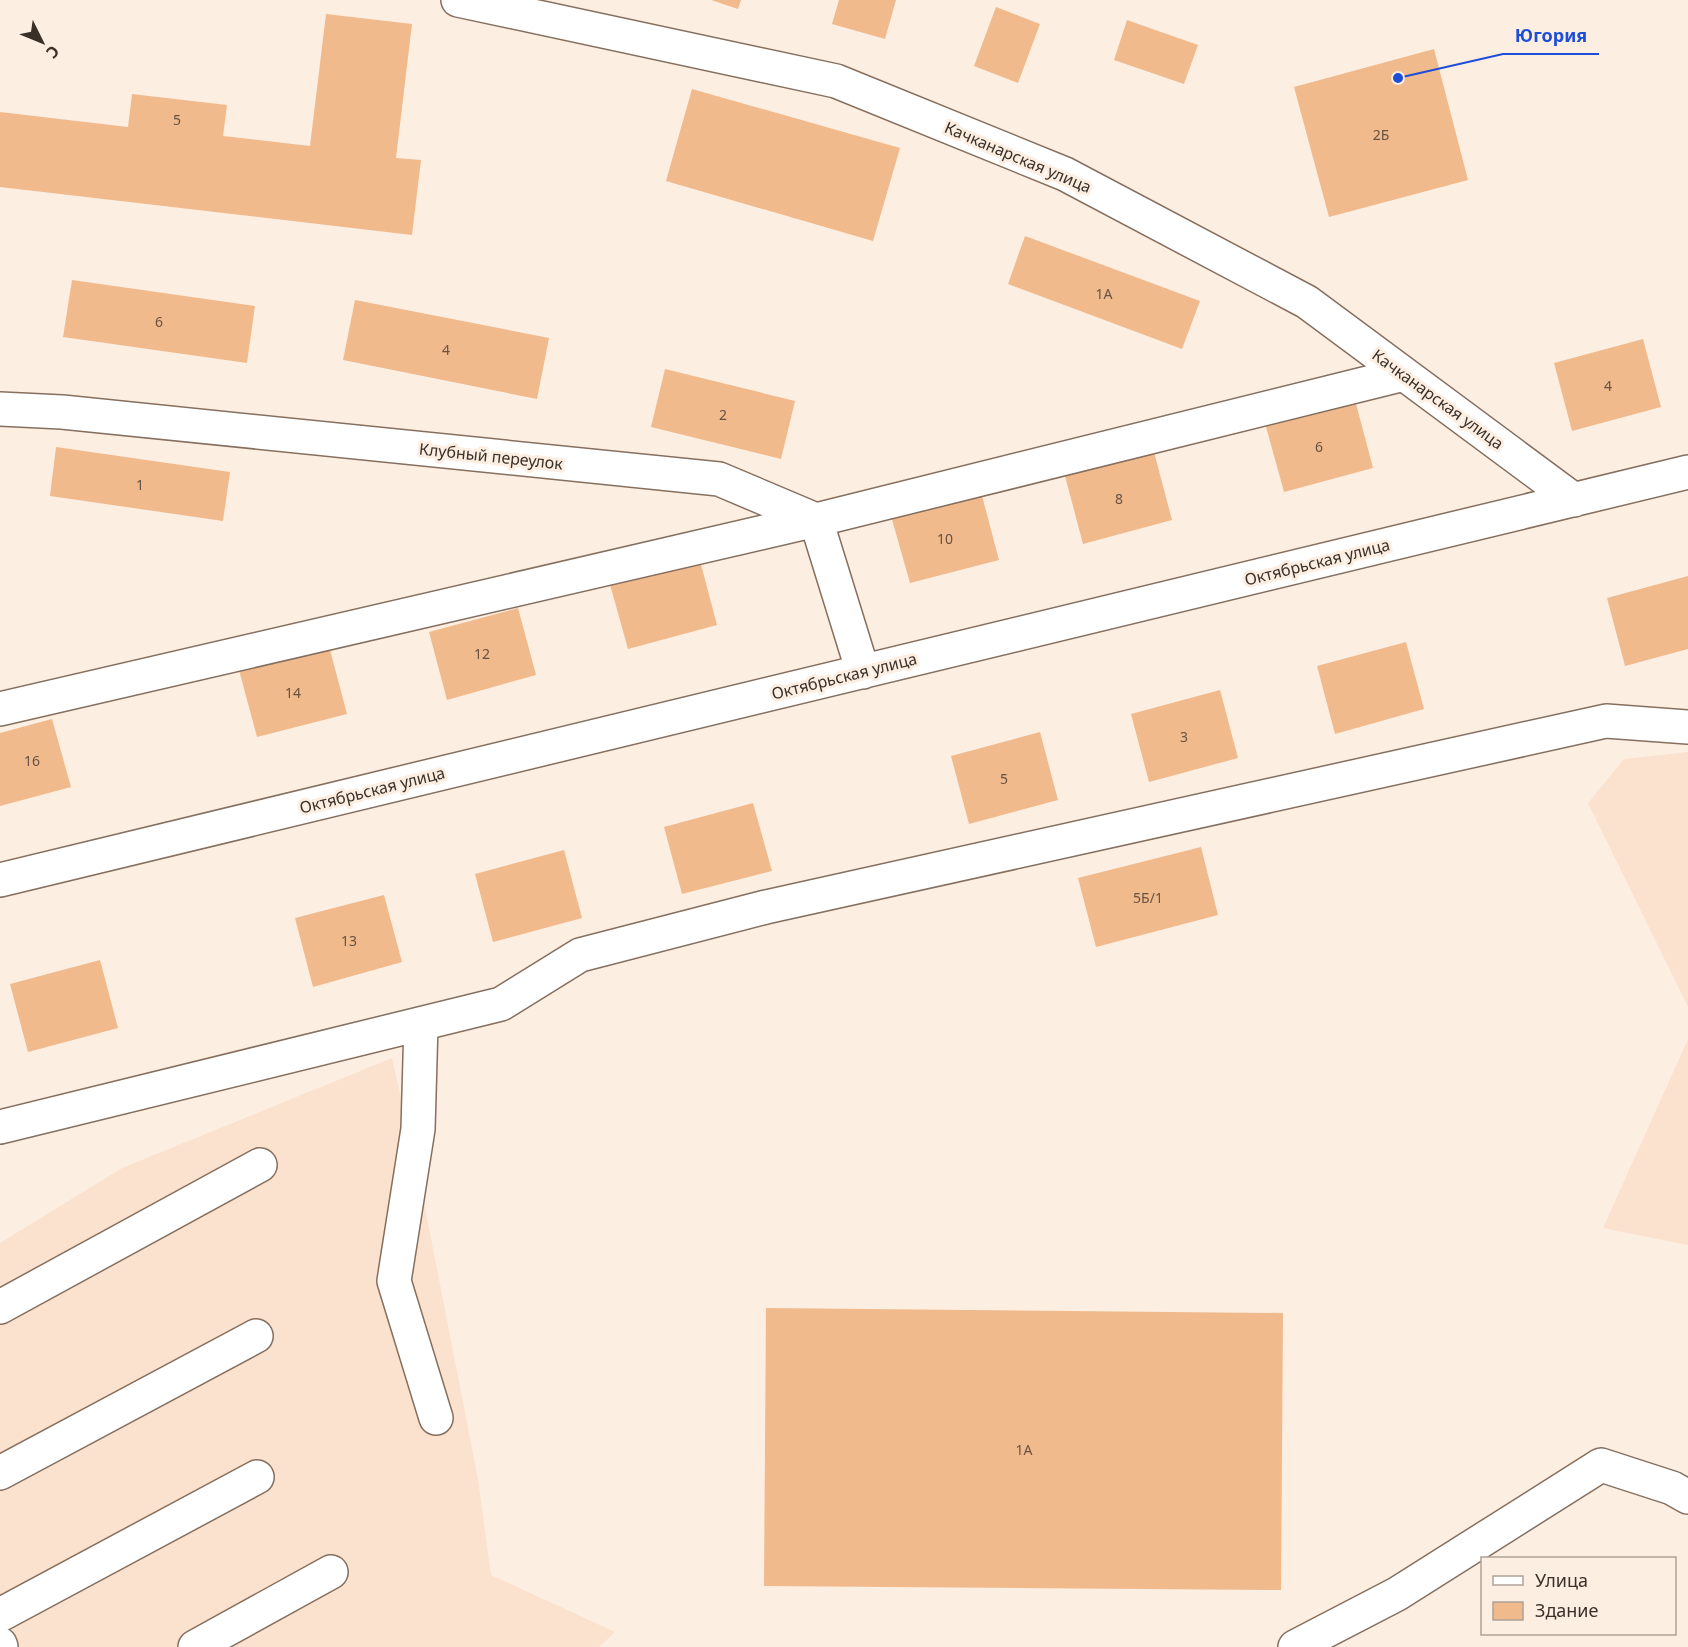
<svg xmlns="http://www.w3.org/2000/svg" width="1688" height="1647" font-family="'Noto Sans',sans-serif">
  <rect width="100%" height="100%" fill="#fdeee2"/>
  <path fill="#fbe2ce" d="M1688,752v255l-100,-204 36,-44z
    M1688,1039v206l-85,-17z
    M392,1058l28,124 58,297 13,96 124,57 -16,15h-599v-404l122,-75z"/>
  <path fill="#f0ba8d" d="M711,0h30l-3,9z
    M839,0h57l-11,39 -53,-15z
    M996,7l44,17 -22,59 -44,-17z
    M326,14l86,10 -16,134 25,2 -9,75 -412,-48v-75l128,15 4,-33 95,11 -4,31 87,10z
    M1127,20l71,25 -14,39 -70,-24z
    M1434,49l34,131 -139,37 -35,-130z
    M692,89l208,59 -27,93 -207,-60z
    M1025,236l175,65 -18,48 -174,-65z
    M72,280l183,26 -8,57 -184,-26z
    M355,300l194,38 -12,61 -194,-39z
    M1643,339l18,68 -89,24 -18,-68z
    M665,369l130,32 -14,58 -130,-32z
    M1355,400l18,68 -89,24 -19,-69z
    M56,447l174,25 -7,49 -173,-25z
    M1154,452l18,68 -89,24 -18,-68z
    M981,492l18,68 -89,23 -19,-67z
    M699,557l18,68 -89,24 -19,-68z
    M1688,576v73l-63,17 -18,-68z
    M518,608l18,67 -89,25 -18,-68z
    M1406,642l18,67 -89,25 -18,-68z
    M329,646l18,68 -90,23 -18,-67z
    M1220,690l18,68 -89,24 -18,-68z
    M52,719l19,68 -71,19v-73z
    M1040,732l18,68 -89,24 -18,-68z
    M753,803l19,68 -90,23 -18,-67z
    M1201,847l17,68 -122,32 -18,-69z
    M564,850l18,68 -89,24 -18,-68z
    M384,895l18,67 -89,25 -18,-69z
    M100,960l18,68 -90,24 -18,-68z
    M766,1308l517,5 -2,277 -517,-4z"/>
  <g fill="none" stroke-linecap="round" stroke-linejoin="round">
    <g stroke="#856f5e" stroke-width="36">
      <path id="minor" d="M458,0l378,81 229,93 242,128 267,198
        M0,409l62,3 657,67 97,41 47,152
        M0,709l816,-189 588,-146
        M0,880l1688,-408
        M421,1024l-3,105 -24,152 42,137
        M0,1127l501,-123 79,-49 186,-48 840,-186 82,6
        M0,1307l260,-142
        M0,1473l256,-137
        M0,1615l257,-138
        M0,1644l1,3
        M195,1647l136,-75
        M1295,1647l102,-53 204,-129 71,23 16,9"/>
    </g>
    <use href="#minor" stroke="#fff" stroke-width="33"/>
  </g>
  <g text-anchor="middle" dominant-baseline="central" stroke-width="6" stroke-linejoin="round" paint-order="stroke">
    <g font-size="14" fill="#675241">
      <text x="177" y="119">5</text>
      <text x="1381" y="134">2Б</text>
      <text x="1104" y="293">1А</text>
      <text x="159" y="321">6</text>
      <text x="446" y="349">4</text>
      <text x="1608" y="385">4</text>
      <text x="723" y="414">2</text>
      <text x="1319" y="446">6</text>
      <text x="140" y="484">1</text>
      <text x="1119" y="498">8</text>
      <text x="945" y="538">10</text>
      <text x="482" y="653">12</text>
      <text x="293" y="692">14</text>
      <text x="1184" y="736">3</text>
      <text x="32" y="760">16</text>
      <text x="1004" y="778">5</text>
      <text x="1148" y="897">5Б/1</text>
      <text x="349" y="940">13</text>
      <text x="1024" y="1449">1А</text>
    </g>
    <g font-size="16" fill="#393028" stroke="#fdeee2">
      <text transform="translate(1018 157) rotate(23)">Качканарская улица</text>
      <text transform="translate(1438 399) rotate(36)">Качканарская улица</text>
      <text transform="translate(491 456) rotate(6)">Клубный переулок</text>
      <text transform="translate(1317 562) rotate(-14)">Октябрьская улица</text>
      <text transform="translate(844 676) rotate(-14)">Октябрьская улица</text>
      <text transform="translate(372 790) rotate(-14)">Октябрьская улица</text>
    </g>
  </g>
  <path fill="none" stroke="#1d4ed8" stroke-width="2" d="M1398 78L1503 54H1599"/>
  <circle fill="#1d4ed8" stroke="#fdeee2" stroke-width="2" cx="1398" cy="78" r="6"/>
  <g font-size="18" text-anchor="middle" font-weight="bold" fill="#1d4ed8" stroke="#fdeee2" stroke-width="6" stroke-linejoin="round" paint-order="stroke">
    <text x="1551" y="42">Югория</text>
  </g>
  <rect x="1481" y="1557" width="195" height="78" fill="#fdeee2" stroke="#afa298" stroke-width="1.5"/>
  <rect x="1493" y="1576" width="30" height="9" fill="#ffffff" stroke="#afa298" stroke-width="1.5"/>
  <text x="1535" y="1587" font-size="18" fill="#393028">Улица</text>
  <rect x="1493" y="1602" width="30" height="18" fill="#f0ba8d" stroke="#afa298" stroke-width="1.5"/>
  <text x="1535" y="1617" font-size="18" fill="#393028">Здание</text>
  <g transform="translate(42 42) rotate(133)" stroke="#fdeee2" stroke-width="4.5" paint-order="stroke">
  <path d="M0-4.5L10 22L0 15L-10 22Z" fill="#393028"/>
  <text y="-9" font-size="16" font-weight="bold" text-anchor="middle" fill="#393028">С</text>
  </g>
</svg>
